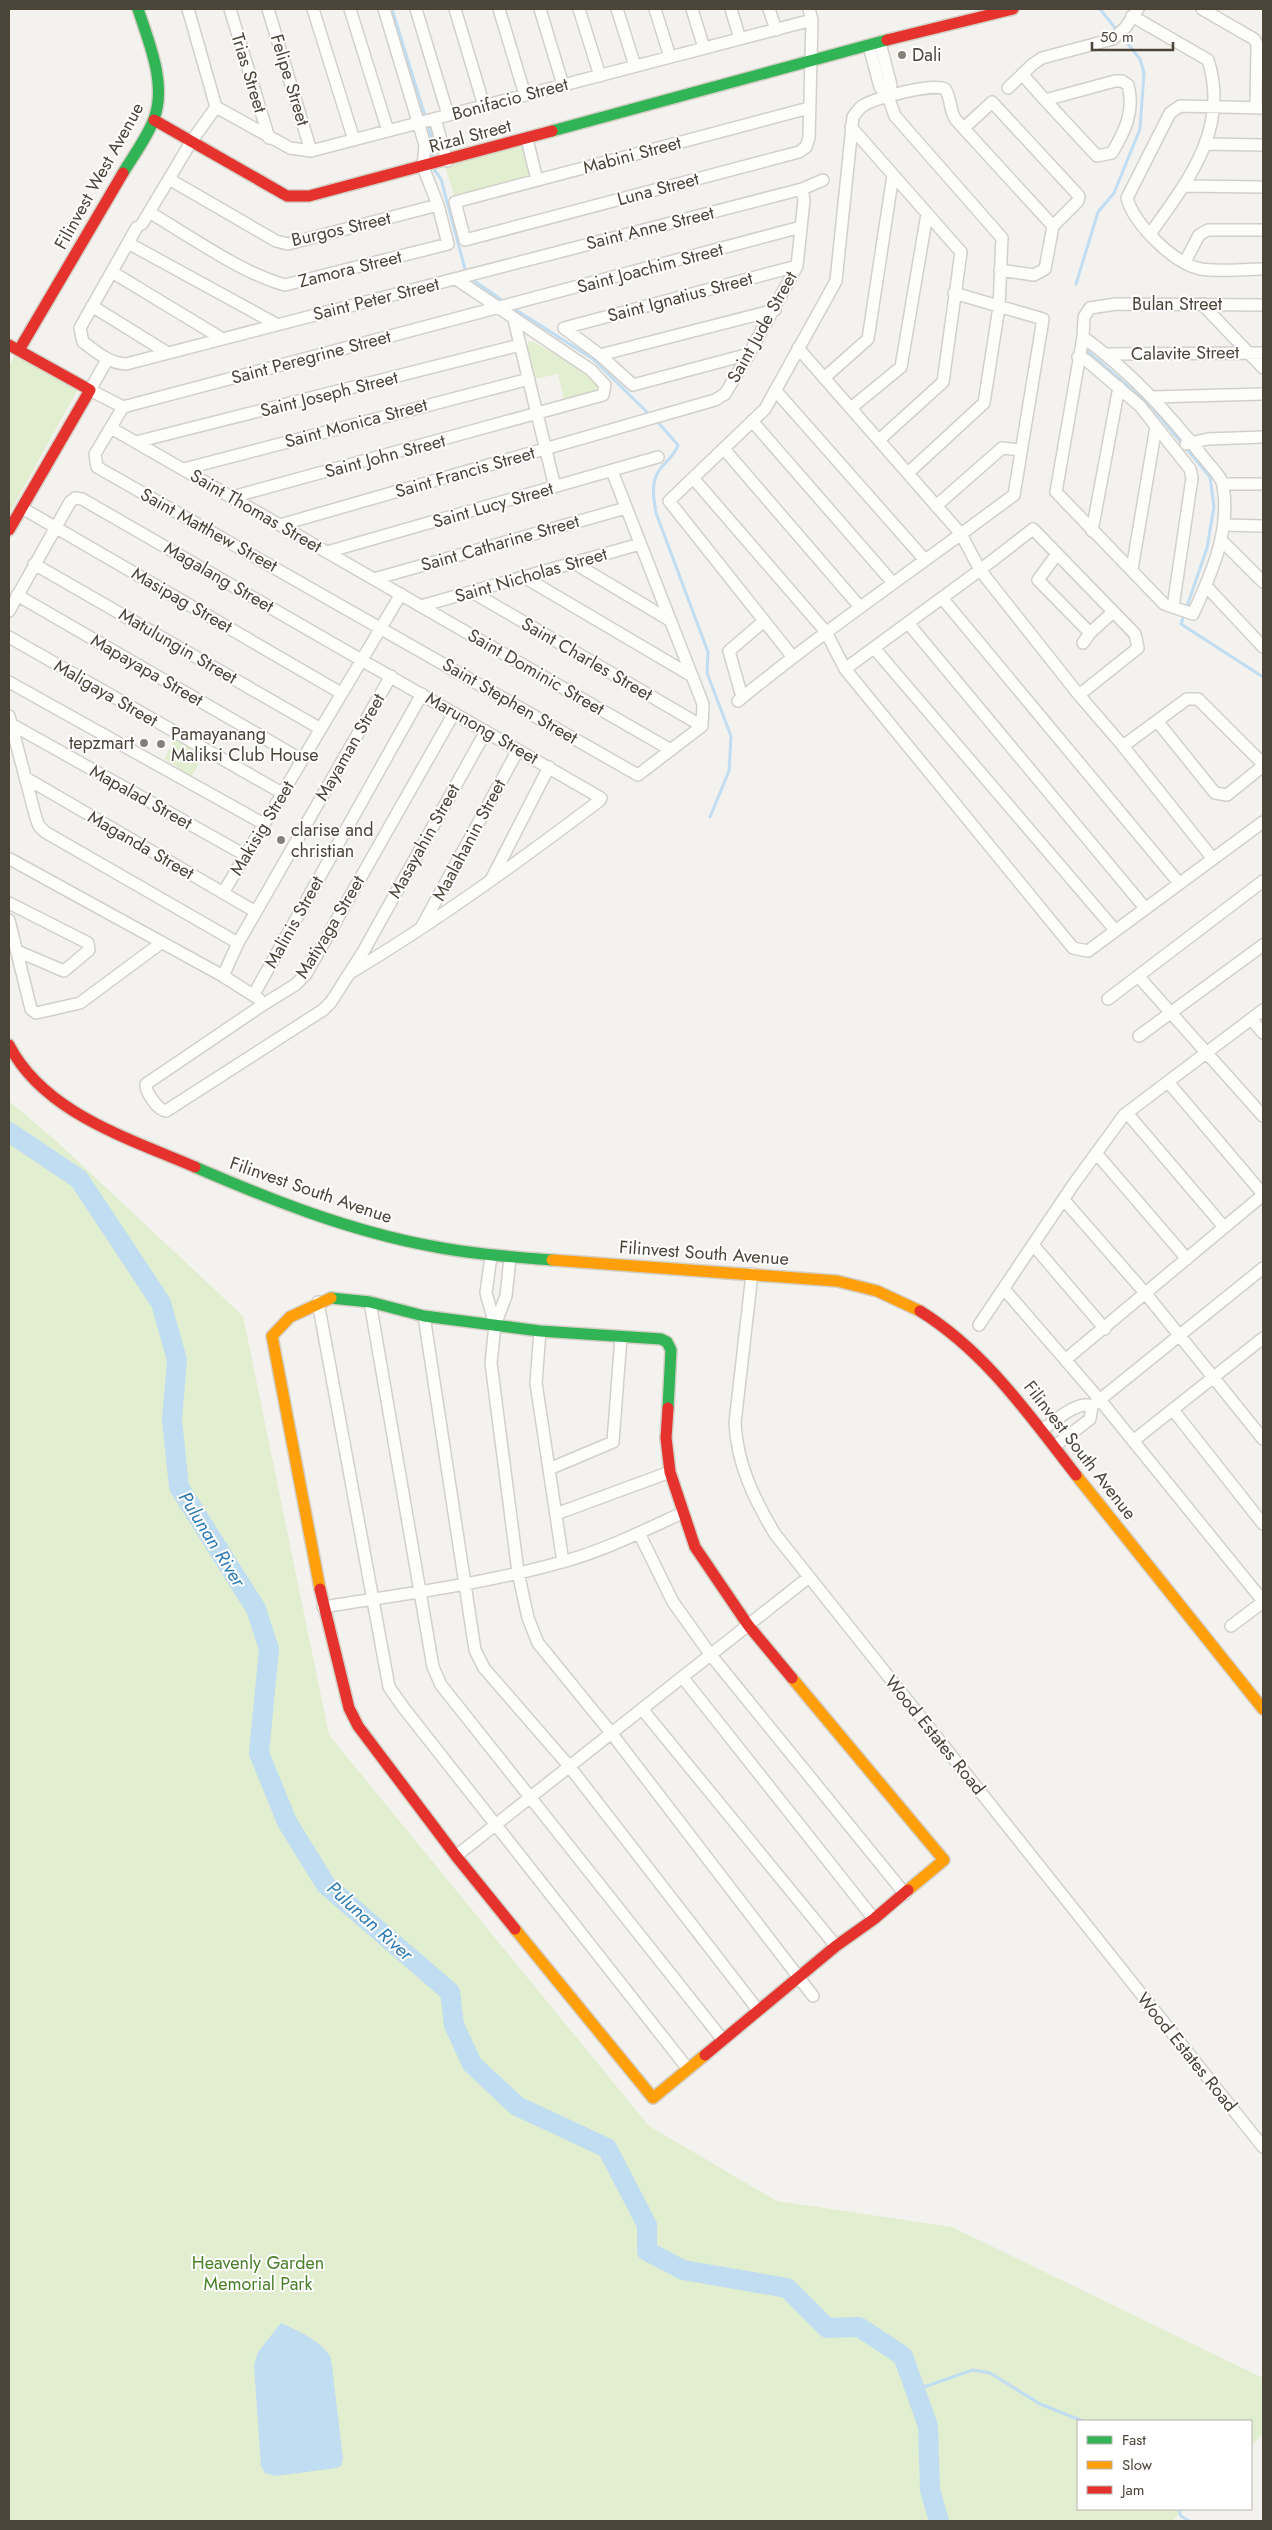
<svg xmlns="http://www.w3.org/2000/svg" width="1272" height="2530" font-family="Jost,sans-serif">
  <rect width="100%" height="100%" fill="#f4f2ee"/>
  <path fill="#e1eecf" d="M522,146l8,31 -76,18 -9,-29z
    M532,341l60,35 5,6v6l-3,4 -30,8 -6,-26 -23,5 -9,-32 2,-5z
    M15,354l63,35 -69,125v-147z
    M177,736l29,16 -14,24 -28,-17z
    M9,1101l45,38 189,177 86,419 320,391 128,75 175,26 311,151v56l-12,12v-25h-173v88h107l-13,12h-1163z"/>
  <path fill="#c0ddf1" d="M281,2323c17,8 41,18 50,35l12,101 -2,7 -5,2 -60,8 -11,-3 -4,-7 -7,-101 4,-13z"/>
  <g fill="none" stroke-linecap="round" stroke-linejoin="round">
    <path stroke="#c0ddf1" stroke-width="3" d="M392,9l42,136 -3,15
      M433,168l8,11 25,94
      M470,278l36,25
      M1076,284l22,-72 16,-19 26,-64 4,-56 -4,-14 -40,-50
      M513,308l80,51 58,57
      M1086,350l65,56 59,71 4,30 -7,41 -26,76 82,53
      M656,420l22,25c-4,13 -15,17 -21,29 -6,12 -3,27 -1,39l52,139 -1,21 24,63 -2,35 -19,46
      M915,2390l58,-20 17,3 50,31 43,17
      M1178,2509l3,7 8,5"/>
    <path stroke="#c0ddf1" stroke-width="20" d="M9,1132l70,47 82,124 16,57 -5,60 7,67 77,122 13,40 -10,104 28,69 39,63 124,107 4,33 18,39 45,42 90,42 40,77v26l36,19 104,18 40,40 32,-1 44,29 25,70 2,64 9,31"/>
    <g stroke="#d2d0cb" stroke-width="14">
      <path id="street" d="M188,9l28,98
        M230,9l39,129
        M268,9l43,142
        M313,9l41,131
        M350,9l38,122
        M416,9l32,106
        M455,9l29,97
        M499,9l26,86
        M540,9l23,76
        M579,9l21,67
        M617,9l18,57
        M655,9l15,48
        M692,9l12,39
        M731,9l9,30
        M769,9l7,21
        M809,9l3,11 -3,118 -3,9 -7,5 -334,88 -10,-38 354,-94
        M1202,9l52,30 3,5 -1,64
        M1132,16l76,44c22,68 -20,121 -58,174
        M880,43l11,42 -3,12
        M869,46l11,41 8,10 7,19 107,122 -3,69 -15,96 -76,70
        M1022,74l23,26
        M1115,81h7l6,4c7,26 -3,46 -16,68l-15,3 -52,-56z
        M1008,88l25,-24 9,-6 71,-19 12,-11 13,-19
        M216,107l74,41 21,3 501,-131
        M1263,108l-83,-2 -10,7 -43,85c7,26 47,66 74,71 19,3 42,0 62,0
        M435,119l12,42
        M851,127l110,125 -18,130 -64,58
        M964,128l28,-26 87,94 -1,5 -25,25 -8,43 -11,6 -34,-5
        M527,139l10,41
        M1205,144l58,1
        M169,179l107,62 12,3 150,-39
        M1184,186l79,1
        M149,212c41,24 92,61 136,73l163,-41 -10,-39 -15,-38 2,-22 -41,-136
        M142,224l49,-82 25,-35
        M137,227l-57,101 3,14c14,10 25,21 43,22l676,-175 21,-9
        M128,243l148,81
        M1185,262l14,-27 9,-5h55
        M112,272l109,66
        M1202,304l61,64
        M92,306l74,46
        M514,320l41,167
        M564,328l233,-62
        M564,328l36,27 33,30 116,-31
        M1083,337c47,34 85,76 121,121 6,8 18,19 19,28 8,44 -12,89 -30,128l-29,-10 -108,-112 27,-155 1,-20 6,-9 26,-4 147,1
        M798,348l163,186 53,-39 29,-176 -89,-26
        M1106,354l157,-1
        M600,355l175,-45
        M1078,357l8,3 54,46 50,63 2,9 -19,129
        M107,360l-17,30 33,17
        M824,378l44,-39 25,-164
        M775,390l150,170
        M1152,397l111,-3
        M123,407l-28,47 2,13 541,308 64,-49 1,-22 -91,-233
        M123,407l678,-180
        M851,408l50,-41 26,-153
        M752,421l141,162
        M111,428l560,322
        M136,442l384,-97
        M1186,444l22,-5 55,-2
        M724,449l136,158
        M184,469l345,-90
        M693,478l133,154 19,37 135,-99 99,125 59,-47 -3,-14 -102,-105 -53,41 -19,-36c-75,55 -151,108 -223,167
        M1223,484h40
        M232,497l371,-102 2,-10 -14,-15 -135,-91
        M936,506l66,-58 19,2
        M22,508l319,185
        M280,525l435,-125 10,-6 24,-40 48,-88 7,-66 -2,-11
        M1224,525l39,1
        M1092,531l27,-144
        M1221,540l42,42
        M327,552l331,-95
        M1057,554l-19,26 52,53 -7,10
        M574,563l97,58
        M34,564l287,165
        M1132,569l24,-142
        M524,577l168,99
        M374,579l252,-71
        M1206,586l57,61
        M472,592l230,134
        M17,595l285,165
        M942,598l237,285
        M421,606l219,-62
        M9,611l61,-109 5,-4 7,1 519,299 -2,3c-81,61 -162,120 -249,172
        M908,623l237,285
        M1090,633l23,-21
        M9,637l273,156
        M874,648l241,282
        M792,656l-123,-155 96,-92 71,-128 17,-164c2,-3 5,-7 8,-10 12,-9 71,-24 84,-18 7,10 4,22 11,31l97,106
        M845,669l228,279 15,3 175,-129
        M9,682l255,142
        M1079,695l44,51 64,-47h11l65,65
        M742,697l-13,-46 35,-30
        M454,713l-148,261 -11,11 -31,19 -118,80c-1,8 12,26 20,27l157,-101 8,-8 32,-50 123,-221
        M9,716l27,102 3,8 6,6 193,111
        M1157,721l58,72 12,2 36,-29
        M11,724l234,131
        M1123,746l90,113
        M26,778l230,134
        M10,859l213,117 36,23
        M492,878l57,-111
        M223,893l178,-299
        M9,903l79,40 1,7 -25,21 -47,-20
        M9,920l22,89 5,4 44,-10 81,-60
        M421,928l97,-178
        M223,976l15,-33 153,-267
        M1138,976l125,140
        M254,994l168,-300
        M1108,999l155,-118
        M1251,1019l12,14
        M1139,1036l124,-91
        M1168,1082l95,112
        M1127,1113l97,114
        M1096,1153l91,106
        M1064,1200l82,94 117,145
        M1034,1246l71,83
        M491,1256l-5,37 9,32
        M510,1258l-4,38 -11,29 -4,38 27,209 10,46 10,25 74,91 201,262
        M752,1274l-17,149c2,41 19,76 40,111l488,613
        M1004,1289l96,111 163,201
        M318,1302l71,385 14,20 285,362
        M370,1302l63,365 8,18 282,355
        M424,1316l51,334 9,18 85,98 189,244
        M979,1325l94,-140 51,-70 139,-105
        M540,1331l-4,52 27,179
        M1065,1360l198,-165
        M1092,1406l171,-138
        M1173,1410l90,114
        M1042,1430c12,-8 35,-30 50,-24l-2,13 -35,27
        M1133,1441l130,-103
        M549,1469l64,-27 8,-105
        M556,1514l114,-42
        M639,1533l34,69 37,52 195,240
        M323,1607c80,-13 161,-23 239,-45 41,-11 81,-31 120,-49
        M1231,1626l32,-24
        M683,1678l191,241
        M642,1709l194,237
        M456,1856l353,-279"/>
    </g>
    <g stroke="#d3cfc5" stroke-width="14">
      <path id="fast" d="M552,131l335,-91
        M123,173c10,-17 24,-35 31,-54 13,-35 -5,-76 -16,-110
        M195,1167c76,33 155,64 236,79 40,8 81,11 121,14
        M331,1298l39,4 54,14 116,15 121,8 6,3 4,8 -3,58"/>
    </g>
    <g stroke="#d3cfc5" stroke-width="14">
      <path id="slow" d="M552,1260l285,21 40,10 43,20
        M1076,1475l187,234
        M320,1589l-48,-253 18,-19 41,-19
        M792,1678l152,182 -36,30
        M515,1929l138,169 52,-43"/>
    </g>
    <g stroke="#d3cfc5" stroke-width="14">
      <path id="jam" d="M887,40l126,-31
        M154,120l133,76h22l243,-65
        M9,345l81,45 -81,140
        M19,350l104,-177
        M9,1045c35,68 119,93 186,122
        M920,1311c66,41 109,104 156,164
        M668,1408l-2,30 4,34 25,75 53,78 44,53
        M320,1589l29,119 9,18 98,130 59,73
        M705,2055l131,-109 38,-27 34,-29"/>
    </g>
    <use href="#street" stroke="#fdfdfc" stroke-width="11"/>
    <use href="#fast" stroke="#30b455" stroke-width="11"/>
    <use href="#slow" stroke="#ff9f0a" stroke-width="11"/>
    <use href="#jam" stroke="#e5322d" stroke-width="11"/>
  </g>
  <g fill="#868178" stroke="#fff" stroke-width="2">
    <circle cx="902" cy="55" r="5"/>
    <circle cx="144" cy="743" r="5"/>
    <circle cx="161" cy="744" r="5"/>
    <circle cx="281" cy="840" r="5"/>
  </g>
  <g text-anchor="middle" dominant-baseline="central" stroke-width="4" stroke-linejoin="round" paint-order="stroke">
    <g font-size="18" fill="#4b4439" stroke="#fff" text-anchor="start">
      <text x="912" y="55">Dali</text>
      <text x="171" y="734">Pamayanang<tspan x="171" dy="21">Maliksi Club House</tspan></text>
      <text x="134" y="743" text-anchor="end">tepzmart</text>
      <text x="291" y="830">clarise and<tspan x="291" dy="21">christian</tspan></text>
    </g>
    <g font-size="18" fill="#4b4439" stroke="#fff">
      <text transform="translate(249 73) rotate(73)">Trias Street</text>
      <text transform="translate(290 80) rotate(73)">Felipe Street</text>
      <text transform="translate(510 99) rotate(-15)">Bonifacio Street</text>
      <text transform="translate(470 136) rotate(-15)">Rizal Street</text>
      <text transform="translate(632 155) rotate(-15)">Mabini Street</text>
      <text transform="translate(99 176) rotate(-61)">Filinvest West Avenue</text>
      <text transform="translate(658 189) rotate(-15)">Luna Street</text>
      <text transform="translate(650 228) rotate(-14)">Saint Anne Street</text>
      <text transform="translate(341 229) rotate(-13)">Burgos Street</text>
      <text transform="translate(650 268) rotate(-15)">Saint Joachim Street</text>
      <text transform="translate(350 269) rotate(-14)">Zamora Street</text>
      <text transform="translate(680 297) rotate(-15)">Saint Ignatius Street</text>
      <text transform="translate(376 299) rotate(-14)">Saint Peter Street</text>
      <text x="1177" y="304">Bulan Street</text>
      <text transform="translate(762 327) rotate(-61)">Saint Jude Street</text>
      <text transform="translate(1185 353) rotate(-1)">Calavite Street</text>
      <text transform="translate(311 357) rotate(-15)">Saint Peregrine Street</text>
      <text transform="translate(329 394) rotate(-14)">Saint Joseph Street</text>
      <text transform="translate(356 423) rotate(-15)">Saint Monica Street</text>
      <text transform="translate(385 456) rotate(-15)">Saint John Street</text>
      <text transform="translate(465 472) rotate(-16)">Saint Francis Street</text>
      <text transform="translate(493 505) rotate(-16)">Saint Lucy Street</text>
      <text transform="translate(256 511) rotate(30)">Saint Thomas Street</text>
      <text transform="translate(209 530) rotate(29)">Saint Matthew Street</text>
      <text transform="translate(500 543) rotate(-16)">Saint Catharine Street</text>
      <text transform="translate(531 575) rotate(-16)">Saint Nicholas Street</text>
      <text transform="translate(219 577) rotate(30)">Magalang Street</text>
      <text transform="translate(182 600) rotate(30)">Masipag Street</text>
      <text transform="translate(178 646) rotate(30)">Matulungin Street</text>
      <text transform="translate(587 659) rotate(30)">Saint Charles Street</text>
      <text transform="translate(147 670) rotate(30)">Mapayapa Street</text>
      <text transform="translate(536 672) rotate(30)">Saint Dominic Street</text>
      <text transform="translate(106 693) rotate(30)">Maligaya Street</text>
      <text transform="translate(510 701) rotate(30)">Saint Stephen Street</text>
      <text transform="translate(482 728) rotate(30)">Marunong Street</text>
      <text transform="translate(350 747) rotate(-60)">Mayaman Street</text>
      <text transform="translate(141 797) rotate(29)">Mapalad Street</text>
      <text transform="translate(262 828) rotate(-59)">Makisig Street</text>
      <text transform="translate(469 840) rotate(-62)">Maalahanin Street</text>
      <text transform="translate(424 841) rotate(-61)">Masayahin Street</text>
      <text transform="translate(141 845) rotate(30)">Maganda Street</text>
      <text transform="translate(294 922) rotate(-61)">Malinis Street</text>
      <text transform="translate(330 927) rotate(-59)">Matiyaga Street</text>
      <text transform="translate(311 1190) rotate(19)">Filinvest South Avenue</text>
      <text transform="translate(704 1253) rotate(4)">Filinvest South Avenue</text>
      <text transform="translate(1080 1450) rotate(52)">Filinvest South Avenue</text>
      <text transform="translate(935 1735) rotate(51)">Wood Estates Road</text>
      <text transform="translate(1187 2052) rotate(51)">Wood Estates Road</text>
    </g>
    <g font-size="18" fill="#4a7f2a" stroke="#fff">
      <text x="258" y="2263">Heavenly Garden<tspan x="258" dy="21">Memorial Park</tspan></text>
    </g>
    <g font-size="19" font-style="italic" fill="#2e7ab2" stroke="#fff">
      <text transform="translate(212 1539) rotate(58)">Pulunan River</text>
      <text transform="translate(370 1921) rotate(42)">Pulunan River</text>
    </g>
  </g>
  <rect width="1272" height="2530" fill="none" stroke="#4b4439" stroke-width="20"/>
  <rect x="1077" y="2420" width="175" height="90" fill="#ffffff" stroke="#b7b4b0"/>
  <rect x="1087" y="2436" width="25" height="8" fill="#30b455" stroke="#b7b4b0"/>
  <text x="1122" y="2445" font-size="15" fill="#4b4439">Fast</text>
  <rect x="1087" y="2461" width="25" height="8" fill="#ff9f0a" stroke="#b7b4b0"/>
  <text x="1122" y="2470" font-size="15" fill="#4b4439">Slow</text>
  <rect x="1087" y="2486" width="25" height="8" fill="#e5322d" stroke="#b7b4b0"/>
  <text x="1122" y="2495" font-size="15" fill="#4b4439">Jam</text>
  <path d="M1092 42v8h81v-8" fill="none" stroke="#4b4439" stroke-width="2.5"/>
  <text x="1100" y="42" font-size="15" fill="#4b4439" stroke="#ffffff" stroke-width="4" paint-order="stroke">50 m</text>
</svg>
